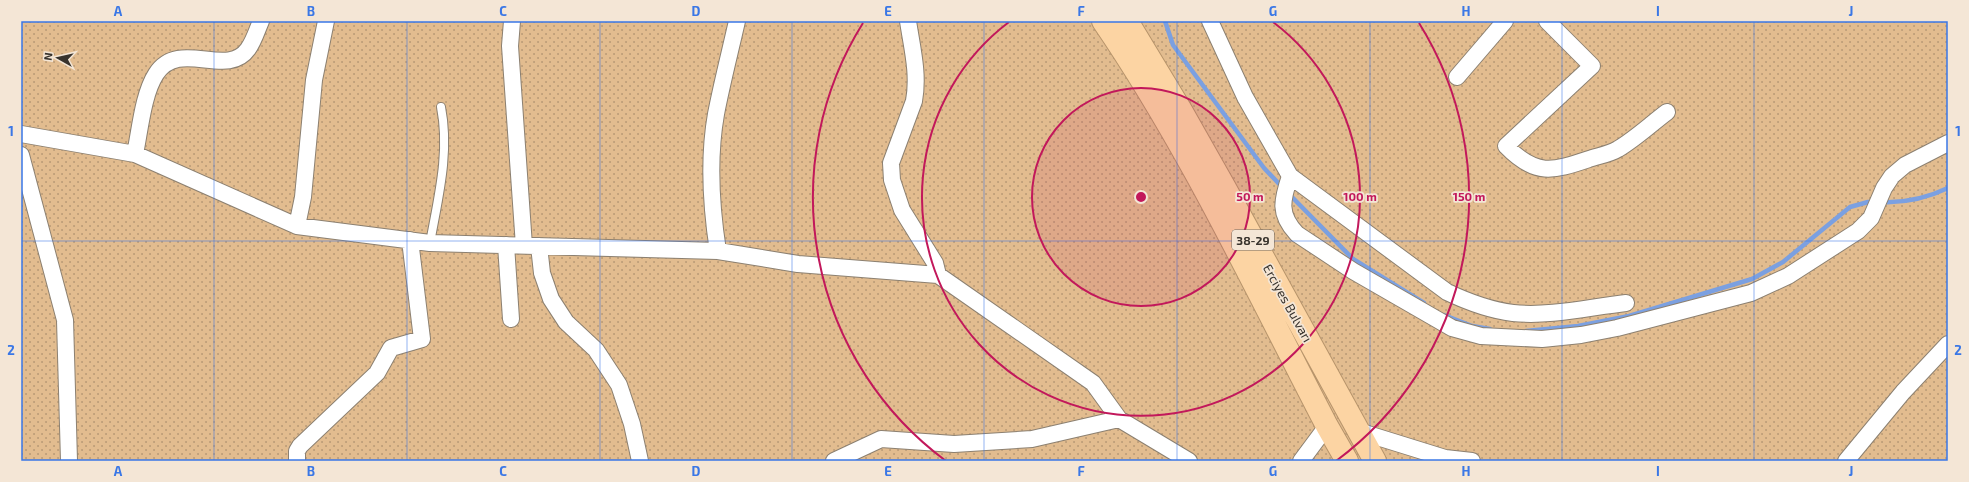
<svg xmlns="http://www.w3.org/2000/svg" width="1969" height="482" font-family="'Exo 2',sans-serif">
  <defs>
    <pattern id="grass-dots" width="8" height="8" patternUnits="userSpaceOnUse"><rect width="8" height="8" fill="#e2bc8f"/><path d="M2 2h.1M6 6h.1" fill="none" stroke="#b89975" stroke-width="1.8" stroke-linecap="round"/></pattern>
  </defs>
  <rect width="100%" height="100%" fill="#f4e6d6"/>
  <path fill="url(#grass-dots)" d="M21,21h1927v440h-1927z"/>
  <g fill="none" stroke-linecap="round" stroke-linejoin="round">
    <path stroke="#7ba0e1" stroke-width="4.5" d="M1165,21l8,24 91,123 18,19
      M1289,194l64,65 71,44
      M1882,202c23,1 45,-4 66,-14
      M1444,315l28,11 18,3
      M1526,331l52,-5 51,-10 123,-37 31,-17 67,-55 18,-5h7"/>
    <g stroke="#8c8071" stroke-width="10">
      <path id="service" d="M430,243c8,-45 20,-90 11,-136"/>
    </g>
    <g stroke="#8c8071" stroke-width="18">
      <path id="minor" d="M512,21l-2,25 14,200
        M908,21c4,27 11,53 6,80l-23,62 1,17 10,30 33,53 3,12
        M1210,21l35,76 45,79 157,116c21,10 42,18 66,21 36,4 77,-6 113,-10
        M1547,21l45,45 -86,80c30,31 47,25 83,13 9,-3 21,-5 29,-10 17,-10 33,-25 49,-37
        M1457,77l48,-56
        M21,134l114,20 162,72 133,17 288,8 80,13 140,11 155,108 26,36 70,42
        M135,154c5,-24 8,-60 21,-80 23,-36 71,5 92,-25 6,-8 9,-19 13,-28
        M21,155l44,165 4,141
        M1290,176c-8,24 -12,38 7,58l56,37 99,57 29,8 61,3 39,-4 36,-7 134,-35 37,-17 70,-45 13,-13 13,-30 8,-12 13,-11 43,-22
        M297,226l6,-29 11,-117 12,-59
        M506,245l5,74
        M539,246l3,27 9,26 15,23 30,28 23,35 13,39 8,37
        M718,251c-7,-45 -10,-92 -2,-137 6,-31 14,-62 21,-93
        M1358,431l87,27 27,3
        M297,461v-10l3,-5 77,-73 14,-25 31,-9 -12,-99
        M834,461l47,-22 73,5 78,-5 87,-20
        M1301,461l26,-35
        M1846,461l57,-69 45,-48"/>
    </g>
    <g stroke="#b7946b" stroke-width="24">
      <path id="trunk" d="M1103,21c87,127 153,269 224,405l20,35
        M1127,21l55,91 43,76 150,273"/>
    </g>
    <use href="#service" stroke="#fff" stroke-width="8"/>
    <use href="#minor" stroke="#fff" stroke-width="16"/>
    <use href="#trunk" stroke="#fcd4a3" stroke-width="22"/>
  </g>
  <path fill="none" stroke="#3a77e6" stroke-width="1" stroke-opacity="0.55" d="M214,21v440M407,21v440M600,21v440M792,21v440M984,21v440M1177,21v440M1370,21v440M1562,21v440M1754,21v440M21,241h1927"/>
  <circle cx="1141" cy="197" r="109" fill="#c2185b" fill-opacity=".12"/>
  <g fill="none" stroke="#c2185b" stroke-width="2">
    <circle cx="1141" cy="197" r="109"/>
    <path d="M1273 22A219 219 0 1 1 1009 22"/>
    <path d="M946 461A328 328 0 0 1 863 23M1419 23A328 328 0 0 1 1336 461"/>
  </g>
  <g text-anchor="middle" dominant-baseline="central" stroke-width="3.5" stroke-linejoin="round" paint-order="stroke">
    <rect fill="#f4e6d6" stroke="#706960" stroke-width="1" x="1232" y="230" width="42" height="20" rx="3"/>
    <g font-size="12" font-weight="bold" fill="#38332d">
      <text x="1253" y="240">38-29</text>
    </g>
    <g font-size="13" fill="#38332d" stroke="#f4e6d6">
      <text transform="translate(1288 303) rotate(61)">Erciyes Bulvarı</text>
    </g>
  </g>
  <circle cx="1141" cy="197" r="6" fill="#c2185b" stroke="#f4e6d6" stroke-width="2"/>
  <g font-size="12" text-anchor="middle" font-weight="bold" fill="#c2185b" stroke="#f4e6d6" stroke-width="3.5" stroke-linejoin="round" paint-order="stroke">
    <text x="1250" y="201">50 m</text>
    <text x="1360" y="201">100 m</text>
    <text x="1469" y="201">150 m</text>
  </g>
  <rect width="1969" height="482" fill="none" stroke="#f4e6d6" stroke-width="44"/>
  <g transform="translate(58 58) rotate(278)" stroke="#f4e6d6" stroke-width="3" paint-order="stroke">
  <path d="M0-3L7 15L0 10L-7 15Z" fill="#38332d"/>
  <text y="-6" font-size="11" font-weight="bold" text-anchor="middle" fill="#38332d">N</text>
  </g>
  <rect x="22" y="22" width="1925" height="438" fill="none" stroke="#3a77e6" stroke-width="1.5"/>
  <g font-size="13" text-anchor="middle" font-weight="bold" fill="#3a77e6">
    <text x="118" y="16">A</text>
    <text x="311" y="16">B</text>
    <text x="503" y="16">C</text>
    <text x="696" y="16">D</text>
    <text x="888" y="16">E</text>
    <text x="1081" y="16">F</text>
    <text x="1273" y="16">G</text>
    <text x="1466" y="16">H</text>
    <text x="1658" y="16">I</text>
    <text x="1851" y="16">J</text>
    <text x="11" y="136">1</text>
    <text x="1958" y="136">1</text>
    <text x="11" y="355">2</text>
    <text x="1958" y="355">2</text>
    <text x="118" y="476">A</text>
    <text x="311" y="476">B</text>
    <text x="503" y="476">C</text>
    <text x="696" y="476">D</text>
    <text x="888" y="476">E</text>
    <text x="1081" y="476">F</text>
    <text x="1273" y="476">G</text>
    <text x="1466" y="476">H</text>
    <text x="1658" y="476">I</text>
    <text x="1851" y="476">J</text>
  </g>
</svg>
